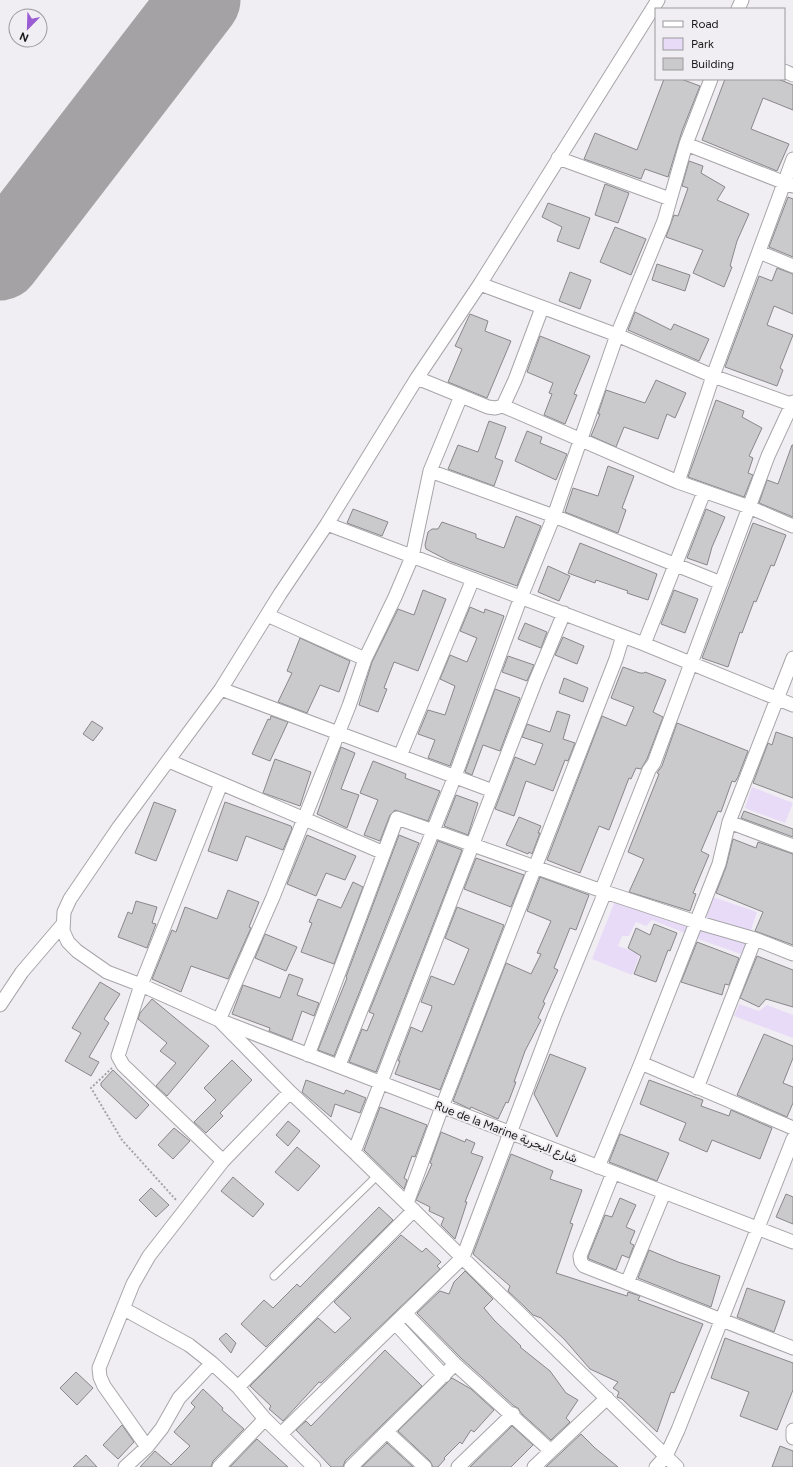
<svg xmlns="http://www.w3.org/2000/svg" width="793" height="1467" font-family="Figtree,Vazirmatn,sans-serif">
  <rect width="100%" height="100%" fill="#f0eef2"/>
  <path fill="#e8dbf8" d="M752,787l41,16 -8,20 -40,-15z
    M617,896l71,28 -3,9 -33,-13 -6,6 -10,-4 -7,14h-7l-4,10 22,8 -8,21 -40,-16z
    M713,897l44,15 -7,21 -44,-14z
    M701,928l46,13 -6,13 -43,-15z
    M739,1004l20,7 8,-6 26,10v23l-59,-22z"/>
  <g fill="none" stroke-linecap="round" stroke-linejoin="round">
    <path stroke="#a4a2a4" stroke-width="81" d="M0,260l200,-260"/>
  </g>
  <path fill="#cac9cc" stroke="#89878b" d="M664,79h17l19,7 -18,45 -14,46 -23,-8 -4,10 -57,-20 11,-26 42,17z
    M725,79h53l15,6v25l-30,-12 -12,31 38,15 -12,27 -75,-31z
    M689,161l14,5 -2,7 24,14 -8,13 32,14 -12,27 -7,25 2,1 -8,20 -31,-14 10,-23 -37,-13 8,-22 4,1 10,-28 -6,-2z
    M605,184l24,9 -11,30 -23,-8z
    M788,197l5,2v58l-24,-10z
    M548,203l42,15 -11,31 -22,-8 5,-14 -20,-10z
    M615,227l31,12 -15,36 -31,-13z
    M657,264l33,11 -5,16 -33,-11z
    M777,268l16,6v40l-19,-8 -7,19 26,10 -13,33 3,2 -6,16 -52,-19 34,-91 13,5z
    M570,272l21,8 -11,29 -21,-8z
    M635,312l36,18 3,-6 35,15 -10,22 -71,-31z
    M470,314l18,7 -3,10 26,10 -24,57 -39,-16 14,-33 -7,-3z
    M540,336l50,20 -16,38 3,1 -12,29 -21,-9 8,-21 -3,-1 4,-10 -26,-11z
    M656,380l30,13 -11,25 -8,-4 -9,25 -34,-12 -8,20 -25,-11 9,-22h-2l8,-24 39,13z
    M716,400l28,11 -2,6 20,11 -13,28 4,2 -5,15 5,2 -9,22 -56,-20z
    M489,421l17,6 -11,31 8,3 -9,25 -46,-17 10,-24 20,7z
    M527,431l15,6 -2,6 27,11 -11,26 -41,-19z
    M792,445h1v72l-34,-14 8,-23 11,4z
    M608,466l26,10 -12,32 4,2 -8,23 -53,-21 8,-24 25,8z
    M353,509l35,13 -6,14 -35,-13z
    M706,509l19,8 -13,30 -5,18 -20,-7z
    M516,516l25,10 -24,60 -68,-25 -23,-12 -1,-4 3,-13 4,-3h6l4,-7 34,12v4l28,10z
    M753,523l33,12 -12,31 -3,-1 -15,37 -2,-1 -12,32 -2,-1 -12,35 -26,-9z
    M580,543l77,31 -9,26 -21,-7 1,-2 -32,-11 -1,3 -27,-10z
    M548,566l22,10 -11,25 -21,-9z
    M423,590l23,9 -28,72 -24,-9 -10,26 3,1 -9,23 -19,-7 13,-43 26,-53 16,6z
    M674,590l24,9 -13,34 -24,-9z
    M470,607l14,6 1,-4 19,7 -54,150 -22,-8 7,-18 -17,-6 10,-24 17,5 10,-29 -15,-7 10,-24 17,7 10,-24 -17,-7z
    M525,623l22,9 -6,16 -23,-9z
    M563,637l21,9 -7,18 -22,-9z
    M300,638l50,23 -11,31 -19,-7 -13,28 -29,-11 14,-29 -5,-2z
    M508,656l26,9 -7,16 -25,-9z
    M623,667l17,6h4l1,-1 21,8 -13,32 10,5 -16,42 -6,10 -5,-1 -5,11 -2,-1 -20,52 -10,-4 -19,47 -33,-13 55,-144 24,10 8,-19 -23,-9z
    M564,678l24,10 -5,14 -24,-9z
    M495,689l25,9 -20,53 -17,-6 -11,30 -7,-3z
    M557,711l13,4 -7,24 12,4 -7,18 -3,-1 -12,31 -27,-10 -12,35 -19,-7 20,-52 20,8 8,-21 -21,-7 5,-13 23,8z
    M271,716l17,6 -18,39 -18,-7 16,-35 2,1z
    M92,721l11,7 -10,13 -10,-7z
    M677,723l71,28 -10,26 -3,5 -3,-1 -11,31 -3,-1 -17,40 8,4 -16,38 3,1 -6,17 -61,-19 15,-33 -16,-7 31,-78 -2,-1 5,-7z
    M776,732l17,6v60l-40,-15 15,-40 4,2z
    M341,747l14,6 -14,36 18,6 -12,33 -30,-14z
    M275,759l36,13 -11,34 -37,-13z
    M373,761l33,13 -1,4 35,13 -12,30 -33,-11 -5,5 -10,26 -16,-6 14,-35 -18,-7z
    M456,795l22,8 -10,32 -24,-9z
    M154,802l22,8 -20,51 -21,-8z
    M225,802l66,24 1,3 -9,21 -37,-14 -9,25 -29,-10z
    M744,811l49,18v8l-52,-19z
    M519,817l22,9 -3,7h2l-8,21 -3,-2 -1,2 -22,-9z
    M307,835l49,21 -11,24 -19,-7 -10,23 -29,-12z
    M399,835l20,8 -85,213 -16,-6 29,-72 -1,-1z
    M733,839l23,9 2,-6 35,12v91l-38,-14 8,-19 -47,-19 10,-26z
    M438,841l24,9 -86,222 -27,-10 13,-33 5,2 7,-17 -5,-2z
    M476,858l48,17 -13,32 -47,-18z
    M540,877l49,18 -13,35 -6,-2 -16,40 4,2 -15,32 2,1 -7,15 3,2 -16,31 -11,31h2l-8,21 -2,-1 -8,17 -27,-12 -1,2 -17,-8 53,-138 25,11 10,-20 -4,-1 14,-32 -24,-10z
    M353,882l10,5 -29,77 -33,-12 11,-29 -3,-1 9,-23 23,9z
    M228,890l31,12 -10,25 2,1 -23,51 -37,-13 -10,26 -29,-13 20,-49 4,2 9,-25 32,12z
    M136,901l21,6 -5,16 4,1 -9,24 -29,-11 10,-25 4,2z
    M457,907l47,18 -64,165 -45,-16 5,-13h-2l13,-34 11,5 9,-22 1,-4 -11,-4 10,-26 23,9 15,-36 -24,-11z
    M654,924l23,9 -7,18 -2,-1 -12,32 -22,-8 7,-18 -13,-8 8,-20 14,7z
    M265,934l32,13 -11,24 -31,-13z
    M697,942l42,16 -10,27 -4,-1 -3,11 -41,-13z
    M757,956l36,14v37l-27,-8 -7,8 -19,-9z
    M289,974l14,5 -6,16 22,8 -5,13 -12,-5 -10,29 -23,-9 1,-3 -38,-14 11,-29 37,13z
    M100,982l20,12 -16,25 5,4 -20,34 10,5 -8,14 -26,-15 16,-28 -9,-5z
    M152,999l57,47 -42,50 -11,-10 20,-23 -16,-12 7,-8 -29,-24 2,-6z
    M764,1034l29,12v12l-10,25 10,4v16l-6,14 -50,-22z
    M550,1054l36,14 -29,69 -23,-43z
    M232,1060l20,20 -32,33 3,3 -17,17 -12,-11 22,-22 -12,-12z
    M113,1070l36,35 -13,14 -35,-33v-3z
    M306,1080l38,14 2,-4 20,8 -6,15 -25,-9 -4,13 -29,-25z
    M649,1080l54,20 -2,6 28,10 2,-6 41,18 -12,31 -48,-19 -5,12 -28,-12 7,-17 -46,-19z
    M380,1107l47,18 -12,32 -3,-1 -8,22 3,2 -3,9 -40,-39z
    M288,1121l12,10 -12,15 -12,-11z
    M174,1128l16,13 -17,18 -15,-14z
    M441,1132l24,10 1,-3 9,4 -4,10 12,4 -18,45h2l-12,37 -14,-14 3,-7 -15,-7 1,-4 -14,-7 16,-36 -2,-1z
    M620,1134l49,19 -12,28 -48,-19z
    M297,1147l23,19 -22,25 -23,-19z
    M511,1154l42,17 -3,8 32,11 -12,33 3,1 -17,49 71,23 1,-4 12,4 -2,4 65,24 -29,69 -3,-1 -14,40 -35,-33 -5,-2 2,-5 -6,-4 5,-6 -28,-13 -26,-30 -23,-21 -8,-3 -9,-9 -16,-15 2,-5 -37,-32z
    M233,1177l31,27 -11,13 -32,-26z
    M151,1188l18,17 -13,12 -17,-17z
    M786,1194l7,3v27l-17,-7z
    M620,1198l16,7 -10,22 9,4 -5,12 4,2 -5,13 -7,-3 -6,15 -27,-11 -1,-2 17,-42 7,2z
    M379,1207l14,13 -127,127 -25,-23 23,-24 9,8 24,-24 3,3z
    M401,1235l21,17 4,-4 15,14 -4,4 3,3 -119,114 -2,-1 -36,39 -14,-12 2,-3 -21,-20 68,-68 17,15 16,-15 -17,-16z
    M649,1250l29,12 42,14 -9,31 -73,-29z
    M465,1271l28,28 -9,9 10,12 27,26 -1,1 30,24 16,22 12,7 -12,18 4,4 -19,18 -30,-27 -3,-5 -4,-2 -53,-48 -44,-45 23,-22 9,3 5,-12z
    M747,1288l38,13 -11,31 -37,-15z
    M226,1333l10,10 -5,10 -12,-14z
    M725,1338l68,25v27l-16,40 -37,-14 9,-24 -38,-14z
    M385,1350l37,36 -77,75 -2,6h-12l-35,-37 10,-9 5,5z
    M76,1372l17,16 -16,17 -17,-17z
    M452,1378l19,11 23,21 -20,22 -3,-2 -9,14 -2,-2 -16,16 1,1 -7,8h-5l-3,-6 -32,-30z
    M203,1389l20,19 -1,2 22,19 -31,32 -2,6h-71l15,-16 16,14 19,-19 -16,-14 21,-25 -4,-4z
    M122,1425l12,17 -16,17 -15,-14z
    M512,1426l21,19 -22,22h-41z
    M581,1434l14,14 23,19h-72z
    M257,1439l11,10 20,18h-58z
    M387,1443l26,24h-51z
    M780,1446l13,5v16h-21z
    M86,1455l11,12h-24z"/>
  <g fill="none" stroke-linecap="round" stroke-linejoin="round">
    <g stroke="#a7a5a9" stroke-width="9">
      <path id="lane" d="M274,1276l104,-101"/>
    </g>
    <g stroke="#a7a5a9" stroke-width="15">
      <path id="street" d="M658,0l-178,284 -63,94 -90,146 -47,70 -59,95 -102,138 -49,72 -6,13 -1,19 5,11 9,9 30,21 34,13 78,35 71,72 64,60 323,315
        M738,9l4,-9
        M784,71l9,4
        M686,144l107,42
        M558,158l112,41
        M759,252l34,14
        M480,284l137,51 96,41 80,29
        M417,378l71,29 7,1 8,-2 12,-26 27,-72
        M503,406l175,76 71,25 44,19
        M430,471l124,45 167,67
        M678,482l35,-106 80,-217
        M327,524l317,120 149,61
        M267,615l98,44
        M644,644l60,-152
        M221,689l272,102
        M400,756l73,-177
        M169,761l215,92
        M221,784l-80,201 -23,71 5,9 100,96
        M729,822l64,24
        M0,1005l22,-33 41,-48
        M219,1020l54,-123 76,-191 16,-47 30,-62 17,-40 18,-86 31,-75
        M224,1022l569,220
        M308,1055l89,-237 208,74 91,30 59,17 38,15
        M641,1063l152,65
        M339,1065l116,-289 66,-179 33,-81 63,-181 47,-114 22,-77 25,-65
        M697,1088l58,-149
        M354,1152l182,-472 28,-67
        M598,1167l43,-104 78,-199 10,-42 64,-164
        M613,1173l-33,83 1,6 3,4 209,82
        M407,1203l35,-96 174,-448 7,-23
        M627,1283l37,-90
        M124,1309l65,36 23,18
        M406,1314l49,50 96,87
        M396,1324l48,52
        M238,1387l176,-177
        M793,1430v8
        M387,1432l38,35
        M281,1434l182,-177 91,-240 51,-125 -3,-3 47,-119 5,-7 114,-307 25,-54
        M147,1447l-43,-61 -4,-9 -1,-9 34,-84 16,-28 74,-95 67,-69
        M125,1467l22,-20 15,-19 17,-30 33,-35 26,24 27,32 49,48
        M219,1467l46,-48
        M351,1467l104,-103
        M458,1467l55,-53
        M534,1467l73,-69
        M656,1467l10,-11 12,-26 115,-291"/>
    </g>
    <path stroke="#a5a3a6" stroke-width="2" stroke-dasharray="2 2" stroke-linecap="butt" d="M112,1068l-21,20 31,52 55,61"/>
    <use href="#lane" stroke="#fff" stroke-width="7"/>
    <use href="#street" stroke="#fff" stroke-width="13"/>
  </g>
  <g text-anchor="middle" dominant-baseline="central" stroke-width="4" stroke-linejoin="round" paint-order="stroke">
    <g font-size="12" fill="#1b1a1b" stroke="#f0eef2">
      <text transform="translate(506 1132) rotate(21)">Rue de la Marine شارع البحرية</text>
    </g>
  </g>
  <rect x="655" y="8" width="130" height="72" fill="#f0eef2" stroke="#9b999c"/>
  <rect x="663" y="21" width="20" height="6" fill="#ffffff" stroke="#9b999c"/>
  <text x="691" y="28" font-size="12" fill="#1b1a1b">Road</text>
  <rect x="663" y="38" width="20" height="12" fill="#e8dbf8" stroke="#9b999c"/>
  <text x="691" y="48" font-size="12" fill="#1b1a1b">Park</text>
  <rect x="663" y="58" width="20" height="12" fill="#cac9cc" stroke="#9b999c"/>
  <text x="691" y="68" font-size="12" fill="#1b1a1b">Building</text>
  <g transform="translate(28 28) rotate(203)"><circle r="19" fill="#f0eef2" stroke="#9b999c"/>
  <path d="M0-3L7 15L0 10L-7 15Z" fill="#9a5cd2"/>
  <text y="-6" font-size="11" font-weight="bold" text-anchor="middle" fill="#1b1a1b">N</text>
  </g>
</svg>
